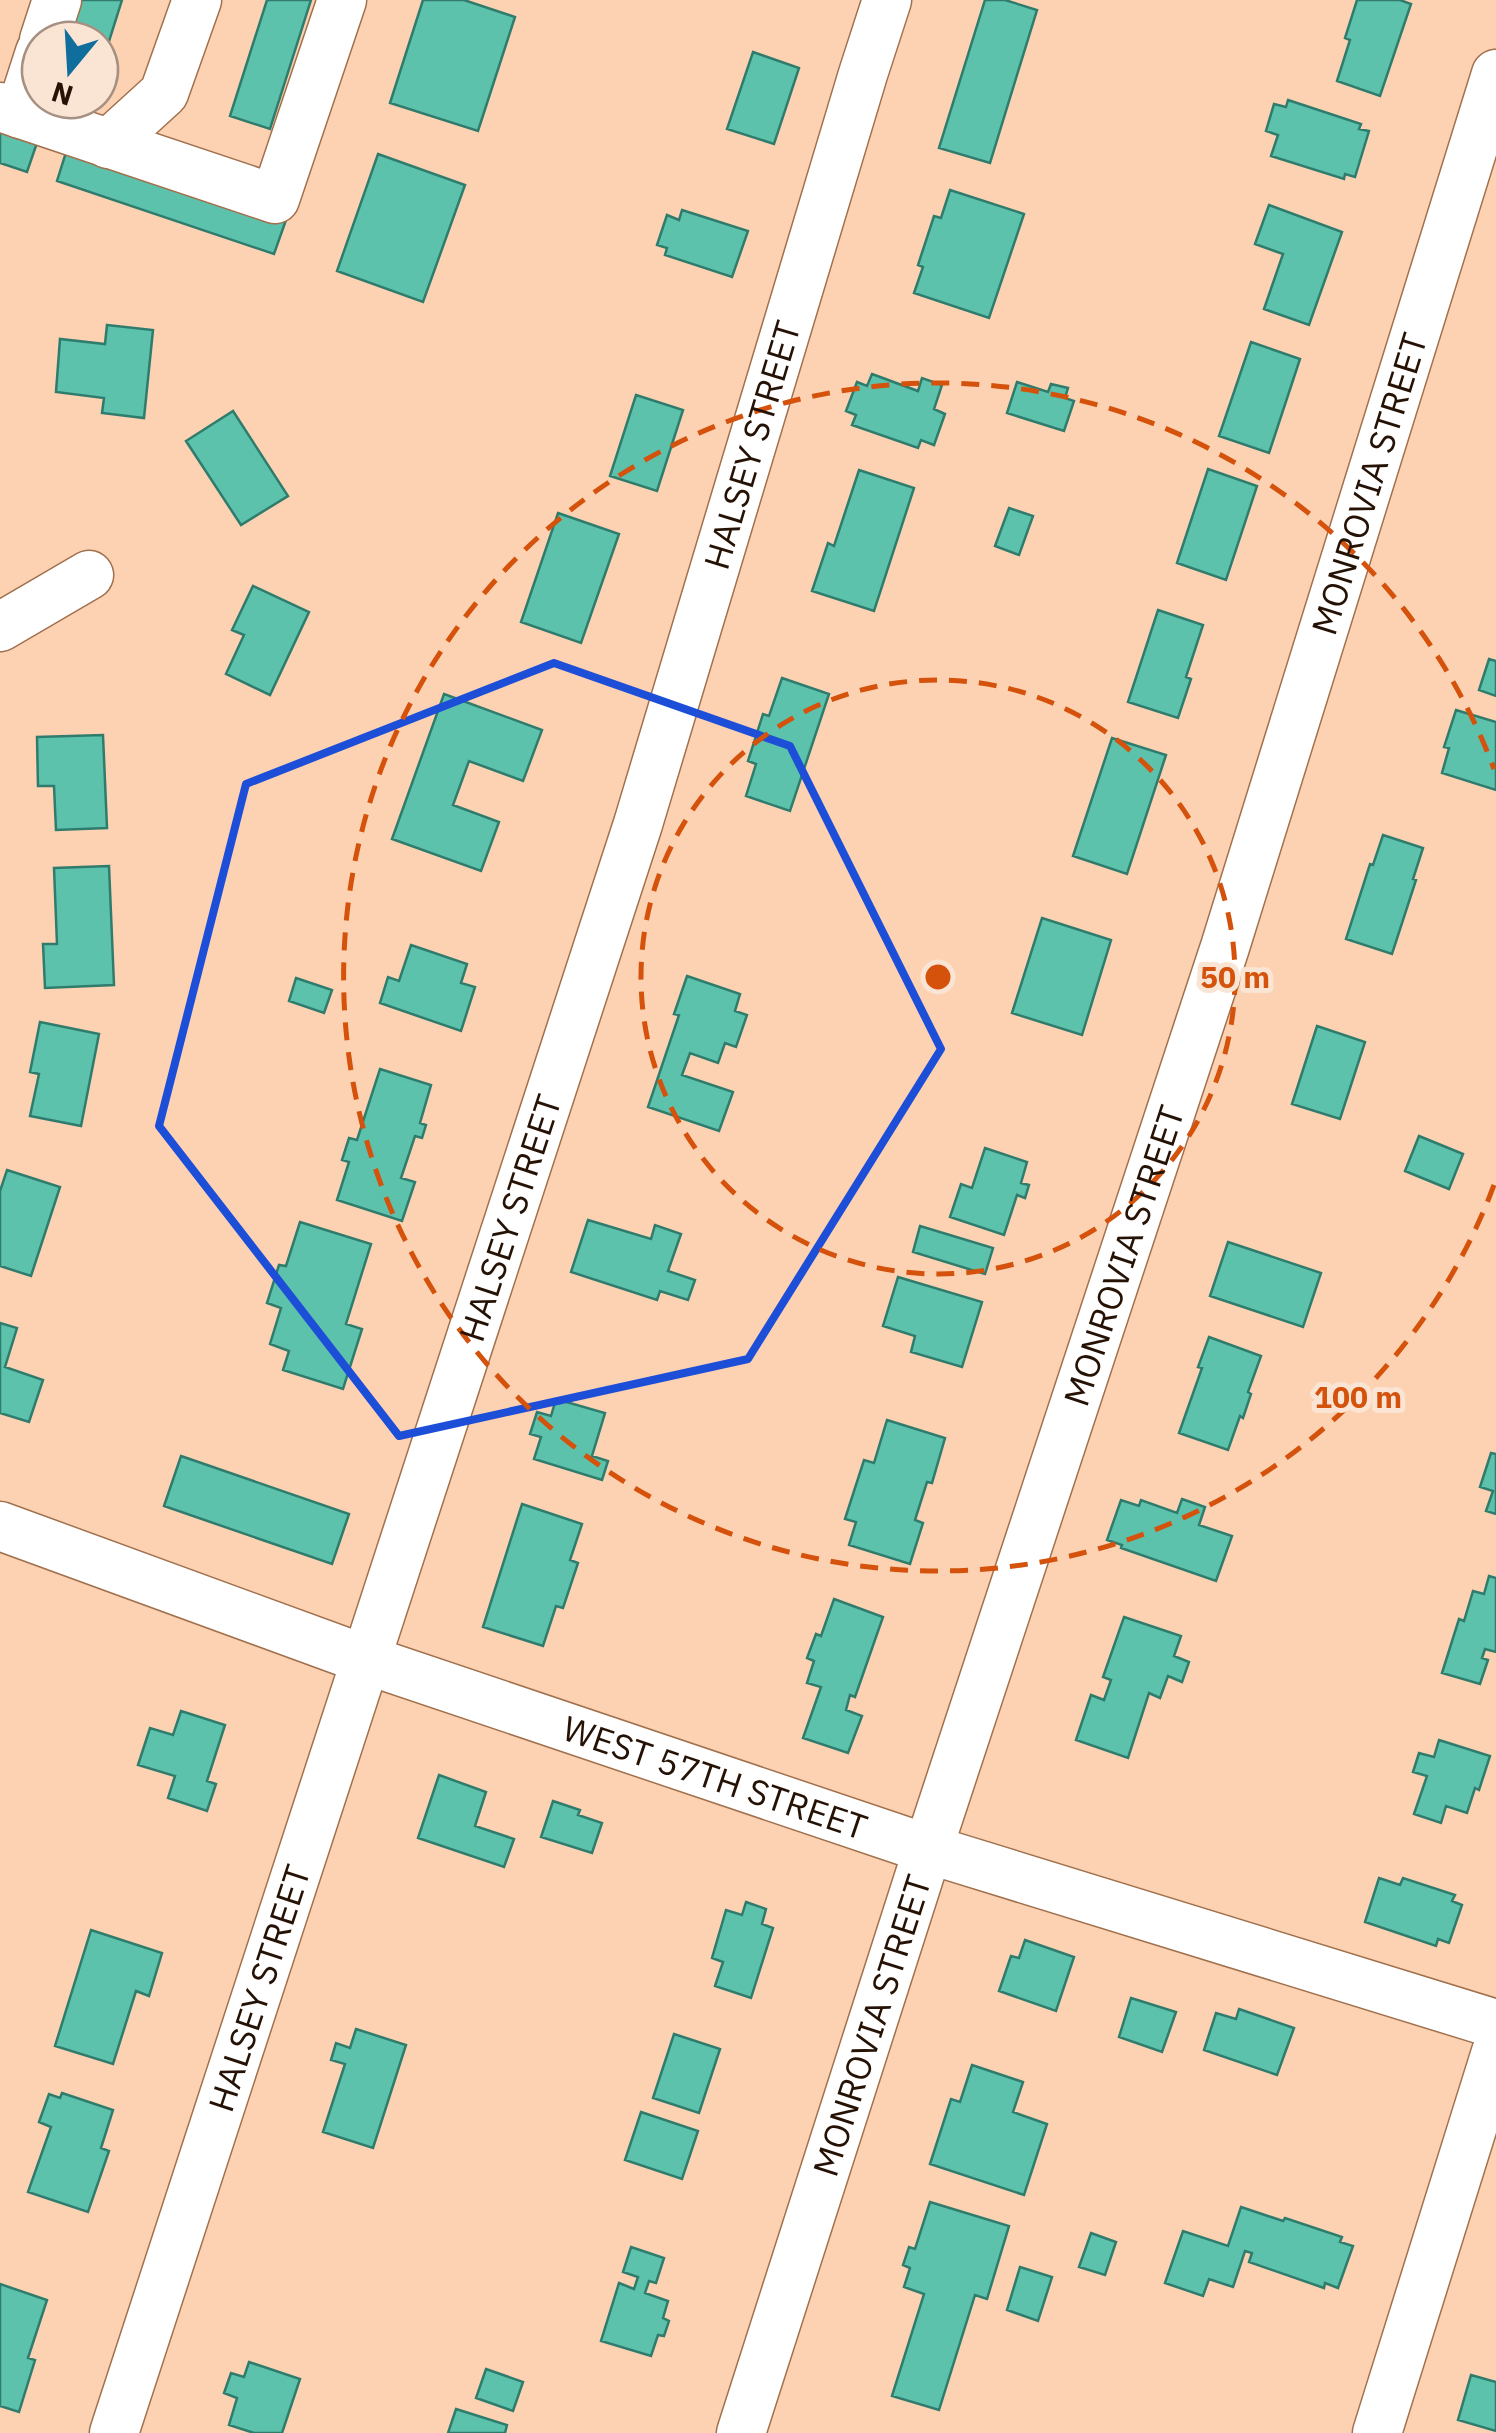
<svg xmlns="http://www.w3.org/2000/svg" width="1496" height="2433" font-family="'IBM Plex Sans',sans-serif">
  <rect width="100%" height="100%" fill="#fdd2b3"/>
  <path fill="#5dc2ac" stroke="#2f7c6d" stroke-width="2.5" d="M78,0h44l-22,70v-30h-35z
    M267,0h44l-41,129 -40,-13z
    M423,0h41l51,17 -37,114 -88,-28z
    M985,0h20l32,10 -47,153 -51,-15z
    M1357,0h43l11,4 -31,92 -43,-15 13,-41 -5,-2z
    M753,52l46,16 -25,76 -47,-15z
    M1288,100l73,24 -2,5 10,2 -14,46 -10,-3 -1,5 -73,-23 7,-21 -12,-4 8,-27 12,3z
    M0,124l39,13 -12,35 -27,-9z
    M68,146l218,74 -12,34 -217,-73z
    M378,154l87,31 -42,117 -86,-31z
    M950,190l74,24 -35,104 -75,-25 9,-26 -5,-2 16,-49 7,2z
    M1269,205l73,27 -33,93 -45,-16 19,-55 -28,-10z
    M682,210l66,21 -16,46 -67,-22 2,-7 -10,-3 10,-30 12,5z
    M107,325l46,5 -9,88 -42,-5 2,-15 -48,-6 4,-53 45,5z
    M1251,342l49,17 -31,94 -50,-17z
    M872,374l46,17 4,-13 20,7 -8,24 11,5 -11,31 -13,-5 -3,8 -66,-23 4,-10 -10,-4 11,-29 10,4z
    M1017,382l31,10 3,-8 17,4 -3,10 9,3 -10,30 -57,-18z
    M636,395l47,15 -26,81 -47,-15z
    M233,411l55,85 -47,29 -55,-84z
    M1208,469l49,17 -31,94 -49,-17z
    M859,470l55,18 -40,123 -62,-20 16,-48 6,3z
    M1009,508l24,8 -14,39 -24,-9z
    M558,513l61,21 -38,109 -60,-21z
    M253,586l56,26 -39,83 -44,-21 18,-39 -12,-5z
    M1158,610l45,15 -17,52 5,2 -13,39 -50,-16z
    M1489,659l7,2v35l-17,-6z
    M782,678l47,16 -39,117 -44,-15 10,-32 -8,-3 15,-47 6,2z
    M444,694l98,36 -19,51 -54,-20 -16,44 46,17 -18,49 -89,-32z
    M1456,710l40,12v68l-54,-17 7,-25 -5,-1z
    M103,735l4,93 -51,2 -2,-44h-16l-1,-49z
    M1112,738l54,17 -39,119 -54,-18z
    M1383,835l40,13 -10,31 3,1 -24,74 -46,-15 24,-75 3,1z
    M109,866l5,119 -69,3 -2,-44h14l-3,-76z
    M1042,918l69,22 -29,95 -70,-22z
    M411,945l56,19 -6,19 14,4 -14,44 -81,-28 8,-26 11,4z
    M687,976l53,18 -5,17 12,4 -11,32 -11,-4 -7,20 -28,-10 -8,22 51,17 -14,39 -71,-24 31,-92 -5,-1z
    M296,978l36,12 -8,23 -35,-12z
    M40,1022l59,12 -18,92 -51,-10 9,-42 -9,-2z
    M1317,1026l48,16 -25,77 -48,-15z
    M380,1069l51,16 -11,38 6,2 -4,13 -7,-2 -14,42 14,4 -13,39 -65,-21 12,-38 -7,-2 7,-22 8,2z
    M1419,1136l44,18 -14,35 -44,-18z
    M985,1148l42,14 -6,21 8,2 -4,13 -8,-3 -13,40 -54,-18 11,-33 11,4z
    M7,1170l53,17 -29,89 -31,-10v-75z
    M588,1220l63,19 4,-14 26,9 -13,37 27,9 -7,20 -28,-9 -3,9 -86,-28z
    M300,1222l71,22 -25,80 16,5 -19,60 -60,-19 6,-19 -19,-7 11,-36 -14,-5 12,-38 7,1z
    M920,1226l73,22 -8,26 -72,-22z
    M1228,1242l93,31 -18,54 -93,-31z
    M898,1277l84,25 -20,65 -51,-15 4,-16 -32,-10z
    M0,1323l17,5 -12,39 38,13 -14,42 -29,-9z
    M1209,1337l52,19 -13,36 3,2 -8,24 -3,-2 -12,34 -49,-17 23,-65 -4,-1z
    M556,1399l49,14 -13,43 16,5 -6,19 -68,-21 7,-22 -11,-3 7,-22 14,4z
    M887,1420l58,18 -13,45 -5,-1 -12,38 8,3 -13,41 -61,-19 7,-23 -11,-3 19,-59 10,3z
    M1491,1453l5,1v60l-10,-3 7,-20 -13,-4z
    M181,1456l168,58 -17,50 -168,-58z
    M1182,1499l23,8 -6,18 33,11 -16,45 -95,-33 1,-3 -15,-5 14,-40 18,6 2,-6 36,13z
    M522,1504l60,20 -12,36 8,3 -15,45 -7,-2 -13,40 -60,-19z
    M1489,1576l7,2v74l-11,-3 -3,9 6,2 -8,24 -38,-11 17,-54 5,2 9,-30 11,3z
    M834,1599l49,18 -28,80 -5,-2 -4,15 16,6 -14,37 -45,-15 18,-51 -14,-4 7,-22 -7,-3 9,-24 5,2z
    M1124,1617l57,19 -7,20 15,6 -7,20 -14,-6 -8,22 -11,-5 -21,65 -52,-18 15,-45 13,5 7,-20 -8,-3z
    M181,1711l44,14 -18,56 9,3 -9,27 -39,-13 7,-22 -37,-11 12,-37 23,7z
    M1439,1740l51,16 -11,34 -4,-2 -8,25 -21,-7 -5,17 -27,-9 13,-38 -14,-4 6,-19 15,4z
    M439,1775l47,17 -11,34 39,13 -10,28 -86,-29z
    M553,1801l27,9 -2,5 24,8 -10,30 -51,-16z
    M1379,1878l21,7 3,-7 52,17 -3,6 10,4 -13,38 -11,-4 -2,7 -71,-24z
    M746,1902l20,7 -4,15 11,4 -22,70 -36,-12 8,-24 -11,-4 14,-48 16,5z
    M91,1930l71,23 -13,43 -13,-5 -23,73 -58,-18z
    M1025,1940l49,17 -18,54 -57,-20 12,-35 8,2z
    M1131,1998l45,14 -14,40 -43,-15z
    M1239,2009l55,19 -17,47 -73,-25 12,-37 20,6z
    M356,2029l50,16 -33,103 -50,-16 22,-68 -14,-4 5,-17 14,5z
    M674,2034l46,15 -21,64 -46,-15z
    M972,2065l51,17 -10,30 34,12 -23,71 -94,-31 21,-65 9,3z
    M62,2093l51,17 -12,38 8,3 -21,61 -60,-20 23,-65 -12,-5 10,-28 11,4z
    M641,2112l57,19 -16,48 -57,-19z
    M930,2202l79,24 -22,73 -12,-4 -36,115 -47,-14 32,-102 -20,-7 6,-19 -7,-3 6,-18 6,2z
    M1241,2207l42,14 2,-3 57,19 -2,5 13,4 -15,42 -13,-5 -1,5 -75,-26 3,-9 -7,-2 -12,36 -24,-8 -6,17 -38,-13 18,-52 45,15z
    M1091,2233l25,9 -11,33 -26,-8z
    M631,2247l33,11 -8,25 -7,-2 -4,12 23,8 -5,17 6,3 -5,15 -6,-1 -7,21 -50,-15 18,-58 15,6 4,-12 -15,-5z
    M1020,2267l32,10 -14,44 -31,-11z
    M0,2284l47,16 -19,58 7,2 -16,52 -19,-6z
    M249,2362l51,17 -18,54h-28l-25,-8 8,-27 -13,-5 7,-20 13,4z
    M486,2369l37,13 -10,29 -37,-13z
    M1471,2375l25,7v49l-38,-11z
    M456,2409l51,16 -2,8h-57z"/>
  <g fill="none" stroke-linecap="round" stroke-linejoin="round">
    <g stroke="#a1714d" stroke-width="51">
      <g id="minor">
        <path d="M44,40l13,-40"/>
        <path d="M0,107l275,92 67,-199"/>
        <path d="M20,114l20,-62"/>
        <path d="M108,144l56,-51 33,-93"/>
        <path d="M0,627l89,-52"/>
        <path id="s1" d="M0,1526l364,133 564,190 568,175"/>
        <path id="s2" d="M114,2433l524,-1609 225,-750 24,-74"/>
        <path id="s3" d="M741,2433l187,-584 297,-902 271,-873"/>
        <path d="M1377,2433l119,-381"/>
      </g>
    </g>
    <use href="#minor" stroke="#fff" stroke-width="48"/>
  </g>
  <path fill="none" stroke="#1d4ed8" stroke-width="8" stroke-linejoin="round" d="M554,663l236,83 151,303 -193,310 -349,77 -240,-310 87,-342z"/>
  <g fill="none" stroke="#d4520b" stroke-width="5" stroke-dasharray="18 12">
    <circle cx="938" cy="977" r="297"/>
    <path d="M1494 1185A594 594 0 1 1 1494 769"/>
  </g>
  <g text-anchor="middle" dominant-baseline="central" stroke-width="10" stroke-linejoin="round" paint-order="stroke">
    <g font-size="35" fill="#251204" stroke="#fae4d4">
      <text stroke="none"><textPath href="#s2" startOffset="2088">HALSEY STREET</textPath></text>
      <text stroke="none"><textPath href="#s3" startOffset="2048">MONROVIA STREET</textPath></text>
      <text stroke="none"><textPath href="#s2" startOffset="1278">HALSEY STREET</textPath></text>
      <text stroke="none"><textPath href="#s3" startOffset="1238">MONROVIA STREET</textPath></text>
      <text stroke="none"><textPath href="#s1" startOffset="758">WEST 57TH STREET</textPath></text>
      <text stroke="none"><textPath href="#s2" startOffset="468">HALSEY STREET</textPath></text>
      <text stroke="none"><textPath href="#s3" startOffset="428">MONROVIA STREET</textPath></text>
    </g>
  </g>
  <circle cx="938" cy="977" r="15" fill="#d4520b" stroke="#fae4d4" stroke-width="5"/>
  <g font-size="30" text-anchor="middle" font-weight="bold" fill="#d4520b" stroke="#fae4d4" stroke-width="10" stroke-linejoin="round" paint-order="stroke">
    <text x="1235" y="988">50 m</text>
    <text x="1358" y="1408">100 m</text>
  </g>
  <g transform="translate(70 70) rotate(198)"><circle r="48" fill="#fae4d4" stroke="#a59081" stroke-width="2.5"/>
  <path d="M0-8L18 38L0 25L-18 38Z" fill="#106e9d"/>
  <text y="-15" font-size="28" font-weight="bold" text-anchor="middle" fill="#251204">N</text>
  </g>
</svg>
